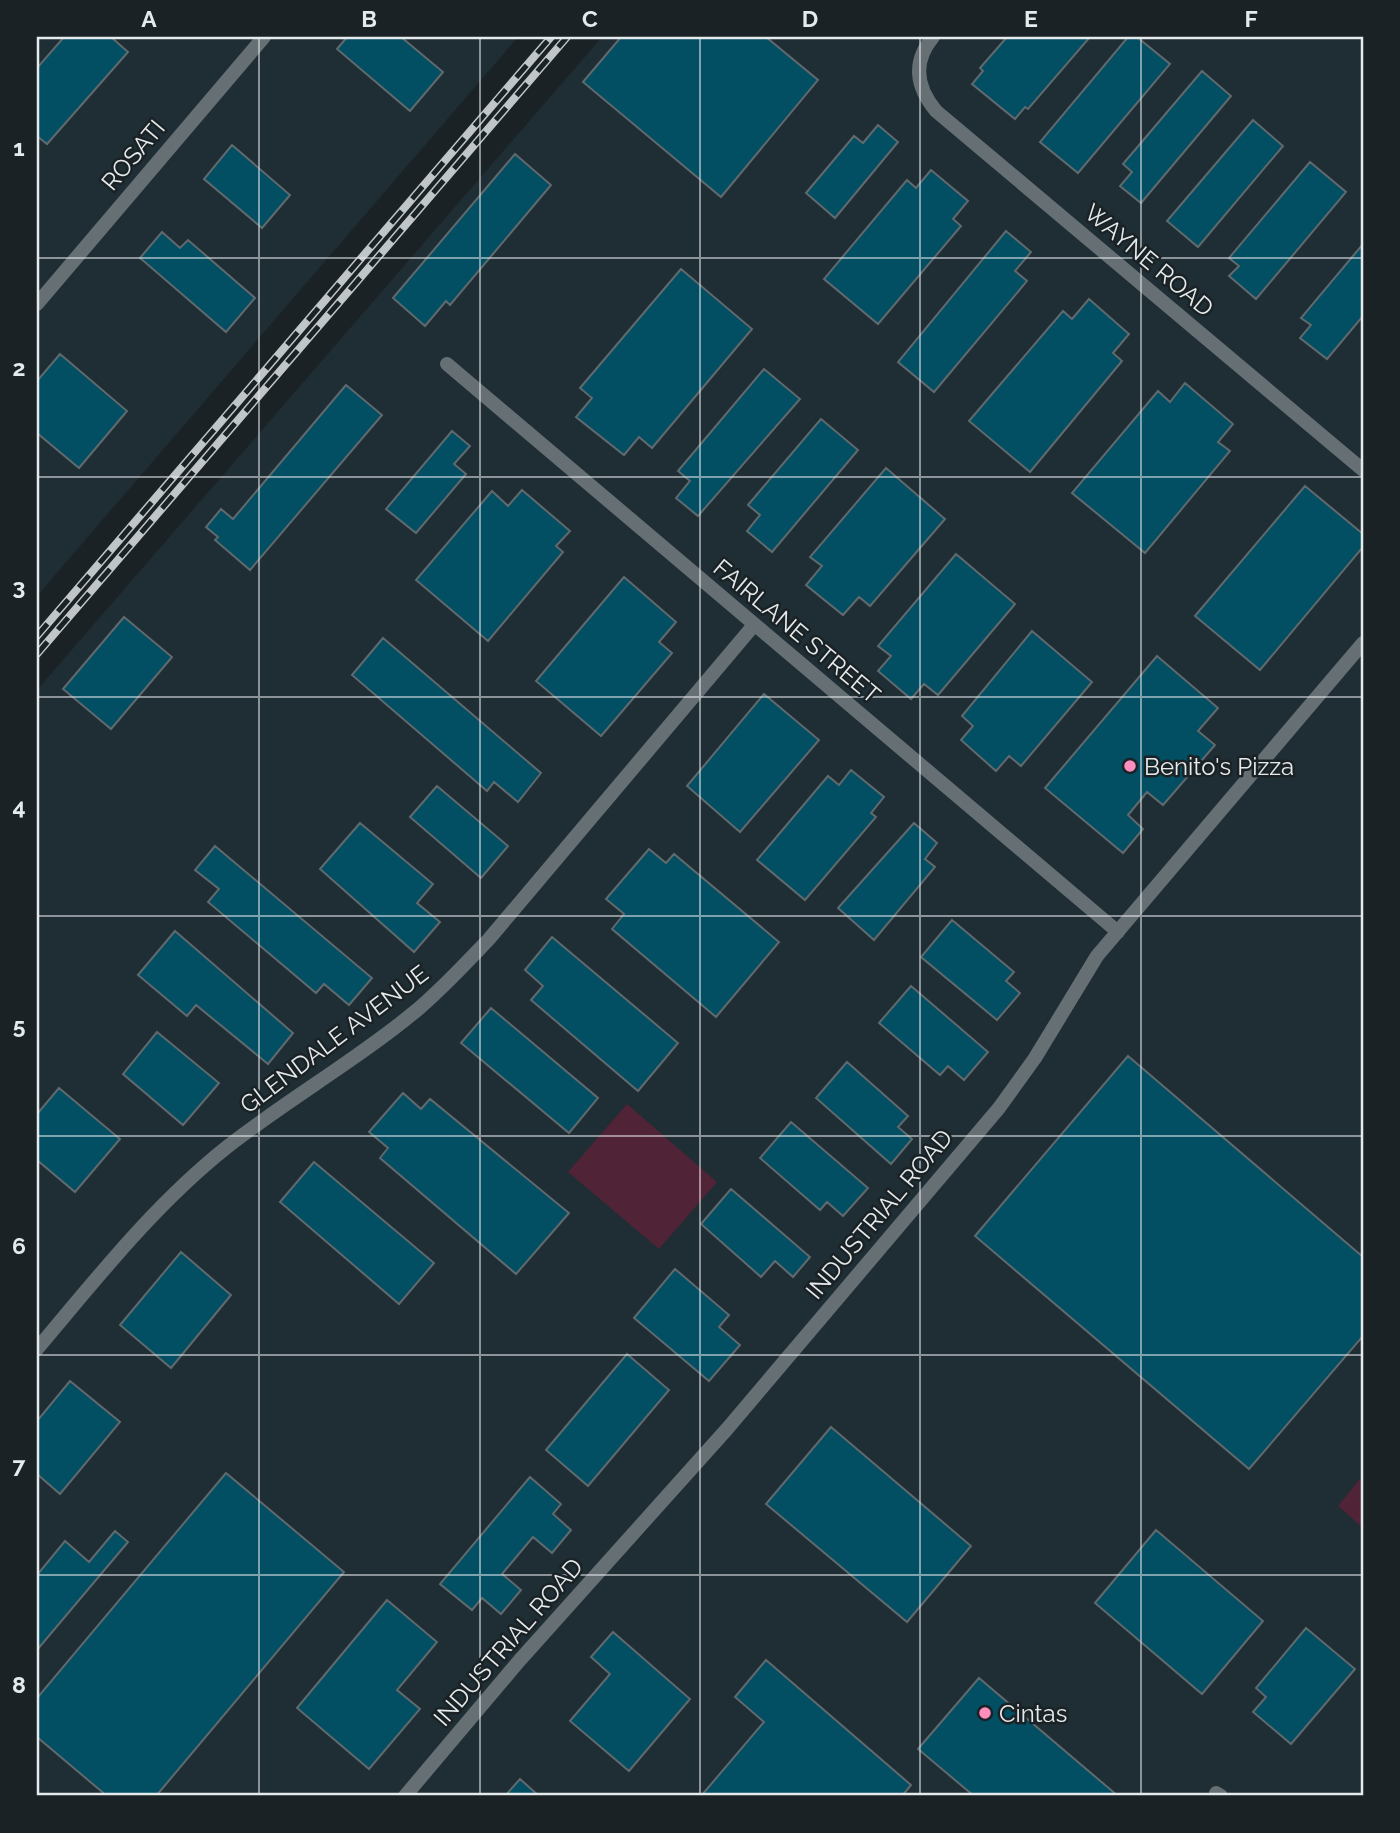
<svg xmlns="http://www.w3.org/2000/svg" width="1400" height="1833" font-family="Raleway,sans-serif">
  <rect width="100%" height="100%" fill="#1a2225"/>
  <path fill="#1f2e34" d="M37,37h481l-481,559z
    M602,37h761v1759h-1326v-1106z"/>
  <path fill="#502337" d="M627,1104l90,78 -58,67 -91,-77z
    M1363,1475v53l-25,-22z"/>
  <path fill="#024e63" stroke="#60696d" stroke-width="2" d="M64,37h47l17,15 -81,92 -10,-8v-68z
    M347,37h54l42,35 -33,39 -73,-62z
    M621,37h145l52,43 -97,117 -138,-115z
    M1007,37h83l-62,72 -3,-2 -10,12 -43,-35 11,-13 -3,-3z
    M1128,37h9l33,27 -92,109 -38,-31z
    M1202,71l29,25 -90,107 -21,-17 12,-14 -9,-8z
    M1253,120l30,26 -85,101 -31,-26z
    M878,125l20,17 -63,76 -29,-25 48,-57 9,7z
    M232,145l58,50 -28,33 -58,-49z
    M515,154l36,31 -101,120 -4,-4 -21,25 -32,-28z
    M1310,162l36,30 -90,107 -27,-23 10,-10 -10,-8z
    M931,170l37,31 -15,18 8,7 -83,98 -54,-45 83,-99 9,8z
    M1006,231l25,21 -16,19 12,10 -93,111 -36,-30z
    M162,232l18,16 8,-8 67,58 -29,34 -86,-74z
    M1363,244v72l-36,43 -27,-21 11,-13 -10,-7z
    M681,269l71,60 -100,119 -13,-11 -15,18 -48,-38 16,-19 -12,-10z
    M1089,299l40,35 -16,19 9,8 -92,111 -61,-51 94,-110 9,8z
    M60,354l67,57 -48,57 -42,-35v-52z
    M764,369l36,30 -102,117 -22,-18 14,-17 -12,-10z
    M1185,383l48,41 -15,18 12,9 -85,102 -73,-60 86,-102 12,11z
    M346,385l36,30 -132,155 -35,-30 3,-3 -12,-10 15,-18 12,10z
    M821,419l37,31 -86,102 -25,-21 13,-16 -12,-10z
    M452,431l18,15 -16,18 12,10 -50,59 -30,-24z
    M886,468l59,51 -75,87 -11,-9 -16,18 -37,-30 16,-19 -12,-9z
    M1305,486l58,48v13l-103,123 -65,-54z
    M522,490l48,41 -14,15 7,6 -75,89 -72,-61 76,-89 16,15z
    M956,554l59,50 -77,91 -14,-11 -13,15 -33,-28 13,-15 -13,-10z
    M624,577l52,45 -17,20 13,11 -71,83 -65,-55z
    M124,617l48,40 -61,72 -48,-40z
    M1032,631l60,51 -71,84 -12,-10 -13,15 -35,-31 12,-14 -11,-10z
    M383,638l158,135 -23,29 -24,-20 -7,9 -135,-116z
    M1157,656l61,52 -20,23 17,14 -52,60 -16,-13 -19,23 15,14 -20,24 -78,-65z
    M764,694l55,46 -79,92 -53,-46z
    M851,770l33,27 -13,16 5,4 -71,83 -48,-40 71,-84 11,9z
    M437,786l71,60 -27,32 -71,-61z
    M360,823l73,61 -16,19 23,19 -26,30 -94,-83z
    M914,823l23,20 -12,16 10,8 -61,73 -36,-32z
    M215,846l157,132 -23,27 -25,-21 -8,9 -108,-91 11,-13 -24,-19z
    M649,849l17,14 8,-9 105,88 -63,75 -104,-88 12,-15 -18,-15z
    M952,920l62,52 -8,9 14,12 -23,27 -76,-63z
    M175,931l118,102 -25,31 -72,-59 -9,11 -49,-41z
    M552,937l126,106 -40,48 -107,-91 12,-14 -18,-16z
    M911,986l77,66 -24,28 -16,-14 -8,9 -61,-52z
    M491,1008l107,90 -29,35 -108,-90z
    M157,1032l62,51 -36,42 -60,-51z
    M1128,1056l235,201v79l-114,133 -274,-233z
    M847,1062l61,54 -10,11 14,12 -21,25 -75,-66z
    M59,1088l61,51 -45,53 -38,-32v-46z
    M403,1093l18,16 9,-10 139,114 -53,61 -136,-116 8,-10 -19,-16z
    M791,1122l77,66 -25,28 -16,-14 -7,8 -60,-52z
    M314,1162l120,101 -35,41 -119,-102z
    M731,1189l79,68 -17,20 -18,-16 -14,16 -60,-53z
    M181,1252l50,43 -60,73 -51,-43z
    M675,1269l54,46 -10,12 21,18 -31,36 -75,-63z
    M627,1354l42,36 -81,96 -42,-36z
    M70,1381l50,41 -60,72 -23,-20v-53z
    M831,1427l140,119 -64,76 -141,-118z
    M226,1473l118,99 -188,224h-49l-70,-59v-39z
    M530,1477l31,27 -8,10 18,16 -19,23 -19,-16 -31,37 19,16 -20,24 -19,-16 -10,12 -32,-26z
    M1156,1530l107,91 -61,73 -107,-91z
    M115,1531l13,11 -91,108v-75l28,-34 24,21z
    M387,1600l50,42 -40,48 23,19 -51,60 -72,-61z
    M1306,1628l49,41 -64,75 -38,-32 13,-15 -10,-9z
    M613,1632l77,67 -61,72 -59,-50 40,-47 -19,-17z
    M766,1660l145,125 -9,11h-201l63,-74 -29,-25z
    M979,1678l139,118h-144l-56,-47z
    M520,1779l19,17h-34z"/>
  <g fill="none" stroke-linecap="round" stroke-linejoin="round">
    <path stroke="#666f73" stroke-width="14" d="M933,37c-21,25 -17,50 3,74l427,359
      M37,304l227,-267
      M447,364l671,568
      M37,1349c60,-71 117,-144 190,-202 61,-48 130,-87 190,-137 26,-22 49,-47 72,-71l265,-314
      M1216,1793l5,3
      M405,1796l114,-135 208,-232 272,-321 36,-50 62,-102 266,-313"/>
    <g stroke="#c0c6c8" stroke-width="8">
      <path id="rail" d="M37,636l514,-599
        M37,654l530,-617"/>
    </g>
    <use href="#rail" stroke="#1a2225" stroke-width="5" stroke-dasharray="16" stroke-linecap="butt"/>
  </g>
  <path fill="none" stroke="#e5eaec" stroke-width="2" stroke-opacity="0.55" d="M259,37v1759M480,37v1759M700,37v1759M920,37v1759M1141,37v1759M37,258h1326M37,477h1326M37,697h1326M37,916h1326M37,1136h1326M37,1355h1326M37,1575h1326"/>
  <g fill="#fd8ebe" stroke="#1a2225" stroke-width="2.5">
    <circle cx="1130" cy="766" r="7"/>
    <circle cx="985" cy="1713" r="7"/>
  </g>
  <g text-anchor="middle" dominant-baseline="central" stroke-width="5" stroke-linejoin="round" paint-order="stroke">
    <g font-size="24" fill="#e5eaec" stroke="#1a2225">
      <text transform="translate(133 155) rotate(-50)">ROSATI</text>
      <text transform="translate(1149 260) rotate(40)">WAYNE ROAD</text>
      <text transform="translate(797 631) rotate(40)">FAIRLANE STREET</text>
      <text transform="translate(334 1039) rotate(-37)">GLENDALE AVENUE</text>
      <text transform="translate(879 1214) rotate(-50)">INDUSTRIAL ROAD</text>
      <text transform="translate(508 1642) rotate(-49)">INDUSTRIAL ROAD</text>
    </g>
    <g font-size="24" fill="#e5eaec" stroke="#1a2225" text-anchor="start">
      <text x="1144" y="766">Benito's Pizza</text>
      <text x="999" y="1713">Cintas</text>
    </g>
  </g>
  <rect width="1400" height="1833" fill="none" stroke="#1a2225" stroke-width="77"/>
  <rect x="38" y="38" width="1324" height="1756" fill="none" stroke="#e5eaec" stroke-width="2.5"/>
  <g font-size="23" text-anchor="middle" font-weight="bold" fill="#e5eaec">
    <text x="149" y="27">A</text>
    <text x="369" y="27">B</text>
    <text x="590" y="27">C</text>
    <text x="810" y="27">D</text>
    <text x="1031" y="27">E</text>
    <text x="1251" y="27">F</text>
    <text x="19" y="156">1</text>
    <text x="19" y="376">2</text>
    <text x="19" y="595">3</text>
    <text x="19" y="815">4</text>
    <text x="19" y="1034">5</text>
    <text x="19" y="1254">6</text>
    <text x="19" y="1473">7</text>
    <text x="19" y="1693">8</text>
  </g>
</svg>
